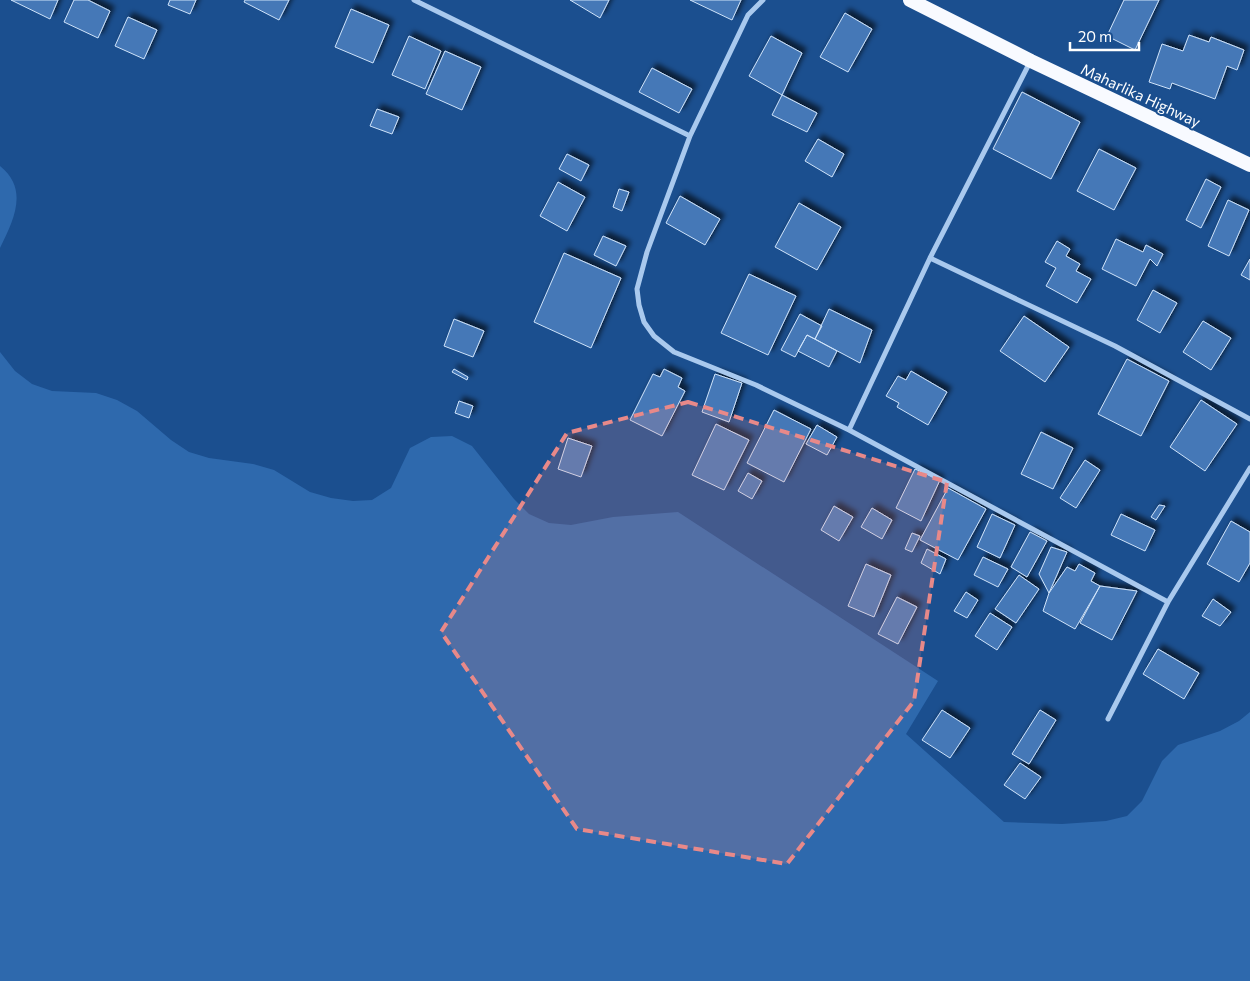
<svg xmlns="http://www.w3.org/2000/svg" width="1250" height="981" font-family="Commissioner,sans-serif">
  <defs>
    <filter id="shadow"><feDropShadow dx="4.5" dy="-4.5" stdDeviation="2.5" flood-color="#0009"/></filter>
  </defs>
  <rect width="100%" height="100%" fill="#1b4f8f"/>
  <path fill="#2e69ad" d="M0,166c29,23 14,54 0,82z
    M0,352l15,19 17,13 20,7 44,2 21,7 20,11 34,29 18,12 20,6 44,6 21,6 36,22 21,6 22,3 19,-1 19,-12 19,-40 21,-11 21,-1 20,10 42,53 15,15 20,9 22,2 42,-8 65,-5 260,169 -32,53 98,88 58,2 44,-3 21,-5 15,-15 20,-40 16,-16 42,-14 19,-10 11,-9v269h-1250z"/>
  <path fill="#4478b7" stroke="#cfe3fa" filter="url(#shadow)" d="M11,0h47l-8,19z
    M74,0h14l22,11 -12,27 -34,-16z
    M170,0h26l-6,14 -22,-9z
    M245,0h44l-10,20 -35,-18z
    M570,0h39l-9,18z
    M690,0h51l-9,20z
    M1124,0h35l-24,50 -28,-14z
    M351,9l38,16 -16,38 -38,-16z
    M845,13l27,16 -24,43 -28,-15z
    M128,17l29,13 -13,29 -29,-13z
    M1189,35l20,7 2,-5 33,13 -7,20 -10,-4 -12,33 -43,-16 -2,6 -21,-7 13,-38 21,7z
    M409,36l32,15 -16,38 -33,-14z
    M771,36l31,17 -20,42 -33,-19z
    M445,51l36,16 -19,43 -36,-16z
    M652,68l40,21 -13,24 -40,-21z
    M1022,92l58,30 -29,57 -58,-30z
    M782,95l35,18 -10,19 -35,-17z
    M377,109l22,8 -7,17 -22,-8z
    M818,139l26,15 -12,23 -27,-16z
    M1099,149l37,19 -22,42 -37,-19z
    M567,154l22,11 -8,16 -22,-12z
    M1206,179l15,8 -20,41 -15,-8z
    M558,182l27,15 -18,34 -27,-15z
    M619,189l10,3 -7,19 -9,-4z
    M680,196l40,23 -15,26 -39,-22z
    M1228,200l21,10 -20,46 -21,-10z
    M799,203l42,24 -24,43 -42,-23z
    M603,236l23,10 -10,20 -22,-11z
    M1116,239l27,13 3,-7 17,9 -6,12 -7,-7 -14,27 -34,-17z
    M1057,241l13,8 -4,7 14,8 -4,7 15,8 -14,24 -31,-17 10,-18 -11,-6z
    M564,253l57,25 -30,70 -57,-26z
    M1250,259v21l-9,-5z
    M749,274l47,22 -28,59 -47,-22z
    M1153,290l24,13 -17,30 -23,-13z
    M829,309l43,21 -12,33 -45,-24z
    M800,314l22,12 -7,13 -8,-4 -12,22 -14,-7z
    M1024,316l45,31 -24,35 -45,-31z
    M454,319l30,12 -11,26 -29,-11z
    M1203,321l28,17 -20,32 -28,-18z
    M807,335l30,16 -8,16 -31,-16z
    M1127,359l42,22 -28,55 -43,-22z
    M454,369l14,8 -1,3 -15,-8z
    M664,369l18,9 -4,9 7,4 -23,45 -32,-16 23,-46 7,3z
    M911,371l36,21 -19,33 -31,-18 2,-4 -13,-7 12,-20 8,4z
    M715,374l27,9 -13,39 -27,-10z
    M1201,400l36,24 -32,47 -35,-24z
    M459,401l14,5 -4,12 -14,-5z
    M774,410l37,19 -27,53 -37,-19z
    M716,424l33,16 -25,50 -32,-15z
    M817,425l20,12 -10,18 -21,-11z
    M1041,432l32,16 -20,41 -32,-15z
    M568,438l24,8 -11,31 -23,-8z
    M1085,460l15,10 -24,38 -16,-10z
    M915,469l25,11 -19,41 -25,-13z
    M748,473l14,8 -10,18 -14,-8z
    M948,488l38,21 -28,51 -38,-20z
    M1159,505l6,1 -9,14 -5,-3z
    M834,506l19,11 -14,24 -18,-11z
    M872,508l20,12 -10,19 -21,-12z
    M992,514l23,11 -15,33 -23,-11z
    M1121,514l34,16 -10,21 -34,-16z
    M1231,521l19,11v31l-11,19 -32,-18z
    M1030,532l17,9 -20,36 -16,-10z
    M912,533l8,3 -8,16 -7,-3z
    M1051,547l16,5 -18,41 -10,-19z
    M927,549l19,10 -6,15 -19,-11z
    M983,557l25,12 -10,18 -24,-12z
    M866,564l25,11 -17,42 -26,-11z
    M1079,564l16,9 -4,8 9,5 -25,43 -32,-18 6,-18 18,-26 8,4z
    M1019,575l20,14 -23,34 -21,-14z
    M1100,586l37,5 -25,49 -32,-17z
    M966,592l12,8 -11,18 -13,-7z
    M897,597l20,10 -19,37 -20,-10z
    M1213,599l18,13 -11,14 -18,-10z
    M990,613l22,14 -15,23 -22,-14z
    M1158,649l41,24 -15,26 -41,-25z
    M942,710l28,18 -20,30 -28,-18z
    M1040,710l16,10 -27,44 -17,-10z
    M1020,763l21,14 -16,22 -21,-14z"/>
  <g fill="none" stroke-linecap="round" stroke-linejoin="round">
    <path stroke="#a9c9ee" stroke-width="5" d="M414,0l276,136
      M763,0l-15,15 -58,121 -43,116 -10,37 2,16 5,17 10,14 20,16 82,33 93,45
      M1030,62l-100,196 -81,172 319,172
      M930,258l185,88 135,73
      M1108,719l60,-117 82,-134"/>
    <path stroke="#f8faff" stroke-width="14" d="M910,0l121,61 219,104"/>
  </g>
  <path fill="#e88989" fill-opacity="0.2" stroke="#e88989" stroke-width="4" stroke-dasharray="10 6" stroke-linejoin="round" d="M688,402l259,80 -33,219 -127,163 -210,-35 -136,-197 126,-199z"/>
  <g text-anchor="middle" dominant-baseline="central" stroke-width="4" stroke-linejoin="round" paint-order="stroke">
    <g font-size="15" fill="#fff" stroke="#1b4f8f">
      <text transform="translate(1141 95) rotate(25)">Maharlika Highway</text>
    </g>
  </g>
  <path d="M1070 42v8h69v-8" fill="none" stroke="#ffffff" stroke-width="2.5"/>
  <text x="1078" y="42" font-size="15" fill="#ffffff" stroke="#1b4f8f" stroke-width="4" paint-order="stroke">20 m</text>
</svg>
